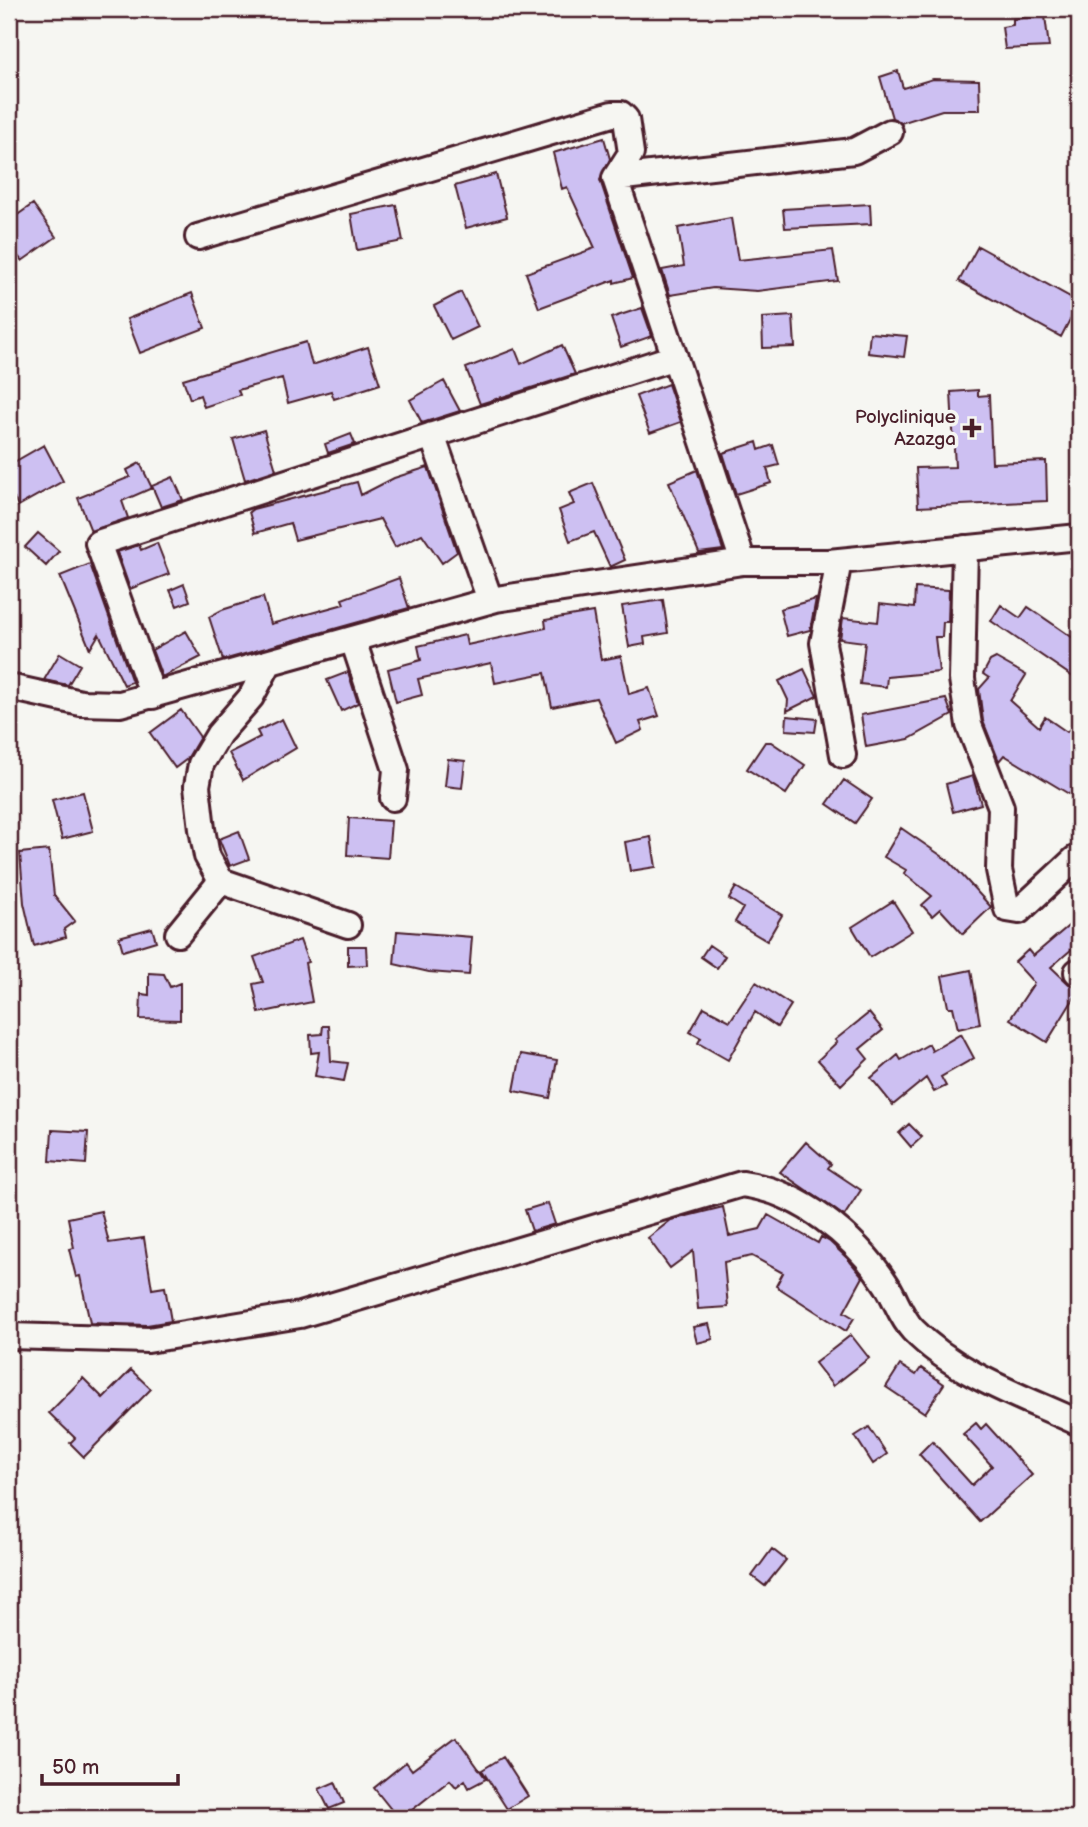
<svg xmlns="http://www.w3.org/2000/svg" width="1088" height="1827" font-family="'Balsamiq Sans',sans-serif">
  <rect width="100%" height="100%" fill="#f6f6f2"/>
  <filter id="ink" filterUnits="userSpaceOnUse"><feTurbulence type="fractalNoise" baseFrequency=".0143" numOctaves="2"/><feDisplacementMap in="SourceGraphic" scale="14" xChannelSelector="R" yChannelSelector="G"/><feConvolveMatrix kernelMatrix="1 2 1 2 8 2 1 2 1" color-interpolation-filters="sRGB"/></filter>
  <g filter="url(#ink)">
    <path fill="#cdc0f2" stroke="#4a1f2b" stroke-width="2" d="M1045,16l4,31 -44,2 -3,-22 11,-2v-6z
      M898,71l5,17 30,-9 46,1 1,30h-38l-41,13 -9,-5 -12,-41z
      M604,138l6,21 -10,21 33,98 -19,5v-3l-75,28 -13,-35 69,-25 -28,-61 -5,2 -9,-36z
      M496,174l11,43 -41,11 -11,-42z
      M33,204l23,33 -34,24 -5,-6 -8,7v-41z
      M870,204l1,20 -86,4 -2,-19z
      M396,205l7,36 -46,9 -6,-36z
      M731,218l7,42 95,-10 5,31 -81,10 -44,-3 -43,7 -8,-25 22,-4 -6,-38z
      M978,246l101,56 -18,35 -102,-56z
      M461,292l17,35 -27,13 -17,-34z
      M192,293l13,35 -65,25 -13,-34z
      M642,308l10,28 -31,11 -10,-29z
      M793,316l2,31 -32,1 -1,-30z
      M870,333l37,3 -3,21 -36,-4z
      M306,342l6,23 56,-18 12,37 -46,15 -3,-8 -43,12 -6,-25 -44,12 2,5 -36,12 -4,-12 -10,4 -7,-20z
      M562,345l13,29 -95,30 -14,-36 49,-19 6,15z
      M444,381l16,30 -38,12 -12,-23z
      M668,384l13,38 -31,11 -14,-37z
      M978,390v6l11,-1 3,68 54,-2 1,40 -129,6 -2,-39 39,-1 -4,-75z
      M264,430l12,40 -31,10 -12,-41z
      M351,434l4,10 -27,9 -3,-9z
      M757,442l2,8 14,-5 6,20 -12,3 4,15 -35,11 -13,-41z
      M44,445l19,36 -45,25 -9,-18v-23z
      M140,463l12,25 -30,13 6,17 -37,13 -13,-33 52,-21 -3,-7z
      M428,467l29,85 -15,11 -20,-29 -27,13 -15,-28 -85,21 -5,-17 -35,10 -6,-21 4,-3 104,-27 4,13 33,-17z
      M697,470l26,80 -24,3 -30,-71z
      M173,477l10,23 -22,7 -9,-21z
      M593,483l32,77 -15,7 -16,-35 -24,9 -11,-31 15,-6 -5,-11z
      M38,533l21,18 -13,15 -21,-19z
      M157,543l12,31 -39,15 -13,-37 22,-7 2,5z
      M90,564l42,118 -8,3 -25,-51 -9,15 -30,-73z
      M399,578l10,30 -186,52 -14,-43 13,-7 41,-13 8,27 73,-20 -2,-5z
      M184,584l6,17 -13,5 -7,-16z
      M915,588l34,2 -1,32h-5l-1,15h-7l4,35 -52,5 -1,10 -26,-3 5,-42 -25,-3 3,-21 35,4 2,-18 34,4z
      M816,599l-6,31 -23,6 -7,-27z
      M663,600l5,33 -24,4 1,7 -16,3 -7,-41z
      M1001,605l19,13 8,-11 51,35v39l-88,-60z
      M593,612l8,48 20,-4 8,38 20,-6 10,28 -19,6 3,8 -27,13 -20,-45 -44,9 -7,-34 -50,10 -4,-20 -73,16 4,16 -26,7 -8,-33 33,-9 -3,-14 47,-11 2,10 79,-17 -1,-8z
      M186,631l15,26 -39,20 -10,-27z
      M60,653l20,12 -12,20 -24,-5z
      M996,658l30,17 -16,26 29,26 6,-10 22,15 12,-15v73l-5,7 -70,-42 -5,6 -16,-40 -4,-32 10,-11 -6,-4 7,-13z
      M804,669l13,27 -30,15 1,-11 -9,-19z
      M348,672l10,31 -17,8 -14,-31z
      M946,699l6,16 -43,24 -43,8 -5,-32z
      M181,710l19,27 -13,22 -12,9 -25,-35z
      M787,716l30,3 -2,13 -29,-2z
      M282,719l14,29 -53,32 -14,-27 31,-16 -3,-6z
      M765,742h6l34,23 -19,29 -39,-25z
      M448,759l17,2 -3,27 -17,-2z
      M973,776l8,28 -28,8 -7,-28z
      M844,780l28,19 -17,24 -28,-19z
      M83,792l10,39 -31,8 -10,-39z
      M349,818l42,3 -3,37 -41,-3z
      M901,828l48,33 42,46 -28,27 -23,-25 -8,7 -10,-11 10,-9 -28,-23 2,-3 -22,-13z
      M239,831l10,28 -19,7 -11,-27z
      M651,837l5,30 -26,4 -5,-29z
      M49,850l5,45 21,26 -11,8 2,8 -32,9 -10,-43 -4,-50z
      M736,887l46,28 -15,26 -32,-19 8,-14 -14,-9z
      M893,901l19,30 -42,26 -18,-30z
      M1079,917v26l-28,24 18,17 10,3v3l-32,52 -37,-23 24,-36 -19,-21 13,-12 5,6z
      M152,928l4,13 -33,10 -4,-14z
      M397,931l75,6 -3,38 -40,-3 -35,-8z
      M300,940l8,22 -3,1 7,39 -53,11 -6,-29 10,-2 -9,-25z
      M709,945l16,11 -8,12 -16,-11z
      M348,946h18l1,19 -19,1z
      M971,970l9,54 -22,5 -5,-22h-5l-6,-31z
      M149,973l15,1 6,13 10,-4v37l-40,-1 1,-25 8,1z
      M756,982l35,23 -14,22 -22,-15 -27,48 -30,-17 3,-5 -11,-6 14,-25 26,14z
      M869,1013l14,17 -23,19 8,10 -27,26 -23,-25 19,-18 -2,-2z
      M323,1026h6l2,35 17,2 -4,18 -29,-5 4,-24 -8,1 -1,-18 12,-1z
      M961,1034l13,24 -33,19 5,9 -12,6 -8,-14 -33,27 -22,-27 27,-23 3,5 28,-16 3,7z
      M521,1054l36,6 -7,38 -36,-7z
      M909,1124l13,13 -11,10 -12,-14z
      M52,1130l36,2 -2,32 -36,-3z
      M806,1142l25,22 -3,4 33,22 -17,26 -64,-44z
      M548,1203l7,21 -23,7 -7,-21z
      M723,1207l6,29 31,-7 8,-14 50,28 3,-6 9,5 18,17 15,18 -19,35 10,6 -8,13 -70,-45 7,-13 -31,-17 -28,6 4,45 -30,2 -5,-58 -23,17 -22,-30 23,-18z
      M101,1211l8,32 35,-5 8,51 13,-2 6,34 -24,4 -57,-2 -10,-47 -4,1 -7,-28 5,-1 -6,-30z
      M709,1324l4,15 -16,4 -4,-16z
      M851,1335l18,23 -36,28 -18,-23z
      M900,1365l16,10 5,-7 23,16 -19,29 -39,-26z
      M131,1370l20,19 -67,68 -14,-14 5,-5 -26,-25 34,-35 20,20z
      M976,1423l5,6 5,-5 46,51 -52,47 -61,-68 13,-13 40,44 20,-19 -29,-32z
      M869,1427l18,27 -14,10 -18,-28z
      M772,1549l14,11 -21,26 -13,-10z
      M456,1737l30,42 -17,9 -4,-8 -9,7 -6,-7 -48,38h-4l-24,-30 32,-26 6,8z
      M503,1757l25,39 -21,13 -25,-39z
      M335,1782l9,21 -15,6 -10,-20z"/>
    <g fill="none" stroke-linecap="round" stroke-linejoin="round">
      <g stroke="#4a1f2b" stroke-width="30">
        <path id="minor" d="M615,178l128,384
          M615,178l239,-27 36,-19
          M198,237l414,-123h9l5,5 5,34 -16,25
          M432,435l58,165
          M965,548l-3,131 7,46 32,82 -2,63 8,39 12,2 56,-52
          M839,561l-16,82 20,112
          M353,640l43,130 -3,28
          M269,663l-18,34 -32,37 -18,30 -4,22 5,43 5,27 14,25 127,44
          M9,687l72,16 39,1 376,-105 247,-37h86l250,-25
          M153,696l-55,-153 577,-186
          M178,934l43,-53
          M1077,972h2
          M9,1336l139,4 152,-25 442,-131c57,7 113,52 144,100 10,15 14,32 27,46 44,45 110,67 166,93"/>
      </g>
      <use href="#minor" stroke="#f6f6f2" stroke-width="24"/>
    </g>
  </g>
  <path fill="#4a1f2b" stroke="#f6f6f2" stroke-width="2.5" d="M968.5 417.5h7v7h7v7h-7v7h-7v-7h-7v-7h7z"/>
  <g text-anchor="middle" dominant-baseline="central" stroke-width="7" stroke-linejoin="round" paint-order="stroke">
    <g font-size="19" fill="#4a1f2b" stroke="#f6f6f2" text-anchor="end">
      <text x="956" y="417">Polyclinique<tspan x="956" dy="22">Azazga</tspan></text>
    </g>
  </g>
  <rect width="1088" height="1827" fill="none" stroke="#f6f6f2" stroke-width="35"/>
  <rect x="18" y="18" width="1053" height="1792" fill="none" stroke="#4a1f2b" stroke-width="2.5" filter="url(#ink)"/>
  <path d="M42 1774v10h136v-10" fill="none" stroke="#4a1f2b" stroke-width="3.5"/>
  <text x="52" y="1774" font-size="21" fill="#4a1f2b" stroke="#f6f6f2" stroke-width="5" paint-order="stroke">50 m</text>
</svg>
